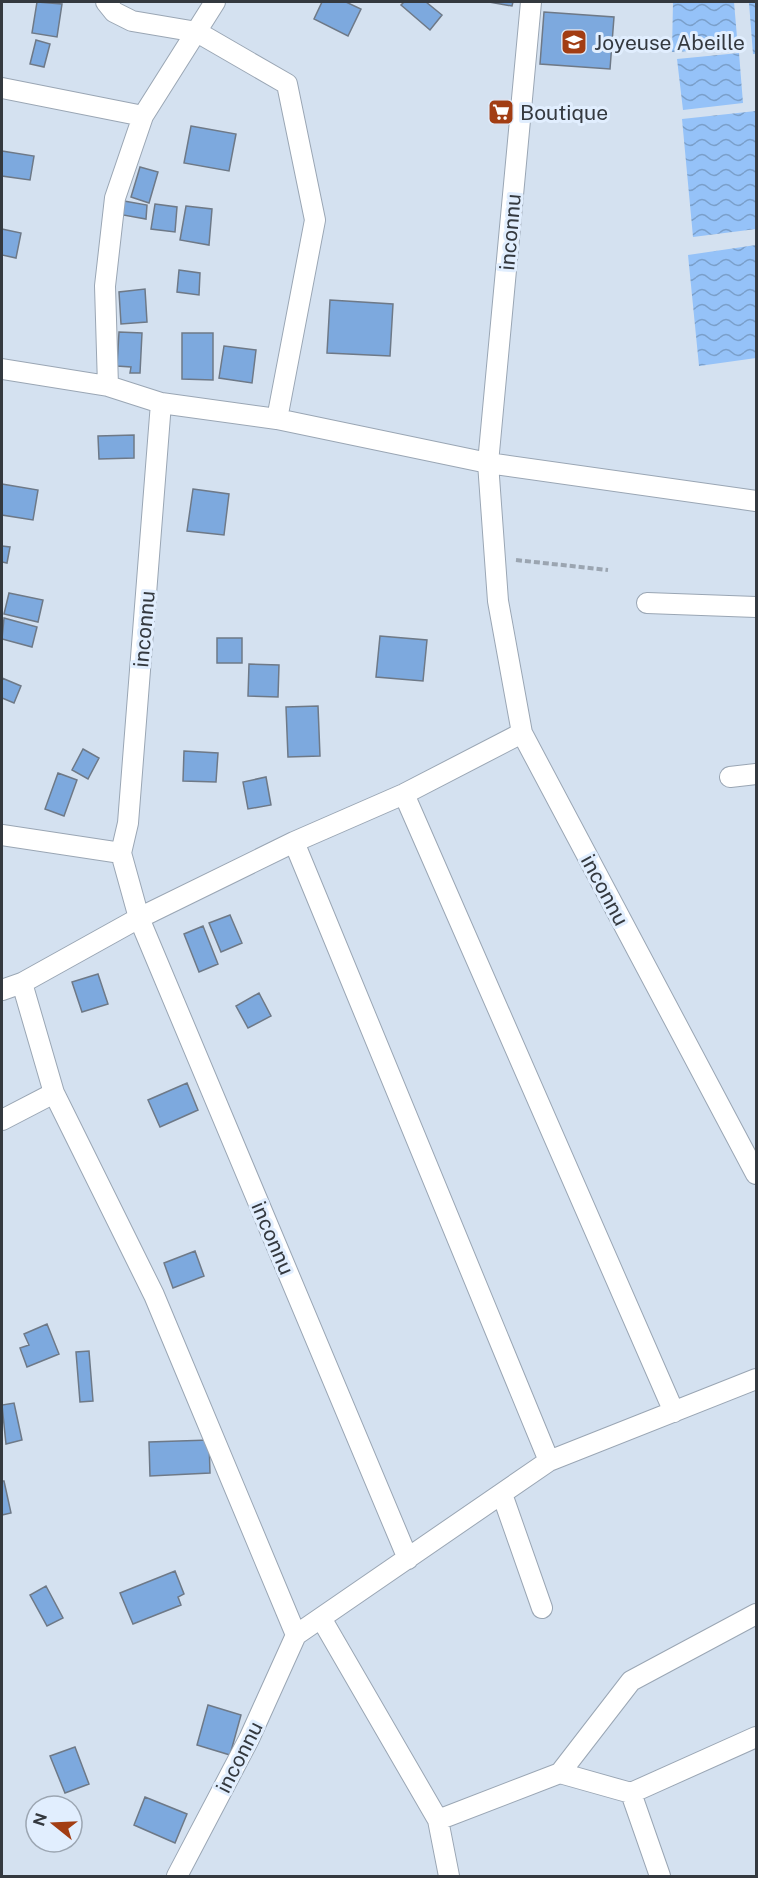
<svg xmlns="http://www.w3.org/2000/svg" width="758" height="1878" font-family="'Public Sans',sans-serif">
  <defs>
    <pattern id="water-waves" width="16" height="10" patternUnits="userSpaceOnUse" patternTransform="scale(1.5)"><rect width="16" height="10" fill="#95c2f8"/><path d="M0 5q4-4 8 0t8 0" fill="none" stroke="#7a9fca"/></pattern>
  </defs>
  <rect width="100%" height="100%" fill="#d4e1f0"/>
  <path fill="url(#water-waves)" d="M673,2h61l4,47 -66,3z
    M756,2v52h-3l-4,-51z
    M739,53l4,50 -60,7 -6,-51z
    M756,111v118l-63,8 -11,-118z
    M756,245v113l-57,8 -11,-111z"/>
  <path fill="#7da9de" stroke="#6e7987" stroke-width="1.5" d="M37,2l25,2 -5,33 -25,-4z
    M322,2h24l15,7 -13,27 -34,-17z
    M404,2h22l16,13 -12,15 -29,-25z
    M489,2h24l-1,4z
    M544,12l70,5 -4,52 -70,-5z
    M36,40l14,4 -6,23 -14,-3z
    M495,107h17v11h-17z
    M191,126l45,8 -7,37 -45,-8z
    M2,151l32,5 -4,24 -28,-4z
    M140,167l18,5 -9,31 -18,-6z
    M124,201l23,4 -1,14 -23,-4z
    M155,204l22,3 -2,25 -24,-3z
    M186,206l26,3 -3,36 -29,-5z
    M2,229l19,4 -5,25 -14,-3z
    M179,270l21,3 -1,22 -22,-3z
    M145,289l2,33 -26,2 -2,-32z
    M330,300l63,4 -3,52 -63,-3z
    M119,332l23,1 -2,40h-10l1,-6 -14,-1z
    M182,333h31v47l-31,-1z
    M224,346l32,4 -4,33 -33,-5z
    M134,435v23l-35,1 -1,-23z
    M2,484l36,6 -5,30 -31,-5z
    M193,489l36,5 -5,41 -37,-4z
    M2,546l8,1 -3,16 -5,-1z
    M9,593l34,7 -5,22 -34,-8z
    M4,618l33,9 -5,20 -30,-8z
    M380,636l47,4 -4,41 -47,-4z
    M217,638h25v25h-25z
    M249,664l30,1 -1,32 -30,-1z
    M2,678l19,8 -7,17 -12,-5z
    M318,706l2,50 -32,1 -2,-50z
    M83,749l16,9 -11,21 -16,-9z
    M184,751l34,2 -2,29 -33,-1z
    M58,773l19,7 -13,36 -19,-7z
    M266,777l5,28 -23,4 -5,-27z
    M230,915l12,28 -21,9 -12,-29z
    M203,926l15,38 -19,8 -15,-38z
    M98,974l10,30 -26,8 -10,-30z
    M259,993l12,23 -23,12 -12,-22z
    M187,1083l11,27 -38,17 -12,-27z
    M195,1251l9,25 -31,12 -9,-25z
    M47,1324l12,30 -32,13 -7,-19 9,-3 -5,-11z
    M89,1351l4,50 -13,1 -4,-50z
    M14,1403l8,37 -16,4 -4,-39z
    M209,1440l1,33 -60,3 -1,-34z
    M2,1481h2l7,32 -9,2z
    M175,1571l9,23 -6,3 3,8 -48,19 -13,-31z
    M46,1586l17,32 -16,8 -17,-31z
    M208,1705l33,10 -11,40 -33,-10z
    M75,1747l14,37 -24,9 -15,-37z
    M145,1797l42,17 -12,29 -41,-18z"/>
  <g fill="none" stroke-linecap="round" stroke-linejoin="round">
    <g stroke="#9aa6b4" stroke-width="22">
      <path id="minor" d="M106,2l8,10 18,9 65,11 90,52 28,136 -38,199
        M531,2l-43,461 10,138 24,132 234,441
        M2,88l141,28
        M2,369l106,17 53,17 116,16 211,44 268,38
        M108,386l-3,-100 10,-88 28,-82 72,-114
        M161,403l-33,420 -7,30 18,65 269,641
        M647,603l109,4
        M730,777l26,-3
        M404,794l270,618
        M2,835l119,18
        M294,842l255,619
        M22,983l32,110 100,202 142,340
        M2,990l20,-7 117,-65 155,-76 110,-48 118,-61
        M2,1120l52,-27
        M502,1494l40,114
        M321,1618l117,202 11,56
        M560,1773l71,20 125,-56
        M631,1793l29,83
        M438,1820l122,-47 71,-92 125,-67
        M177,1876l72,-137 47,-104 253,-174 207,-82"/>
    </g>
    <path stroke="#9ba5b1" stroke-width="4" stroke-dasharray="6 3" stroke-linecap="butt" d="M516,560l92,10"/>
    <use href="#minor" stroke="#fff" stroke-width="20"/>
  </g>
  <defs>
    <g id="school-square" transform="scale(1.35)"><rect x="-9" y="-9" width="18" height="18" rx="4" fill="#a23d13" stroke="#e1eefe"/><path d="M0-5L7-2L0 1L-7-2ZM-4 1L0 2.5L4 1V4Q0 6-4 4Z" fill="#fff"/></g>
    <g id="supermarket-square" transform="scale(1.35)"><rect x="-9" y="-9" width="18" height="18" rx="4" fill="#a23d13" stroke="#e1eefe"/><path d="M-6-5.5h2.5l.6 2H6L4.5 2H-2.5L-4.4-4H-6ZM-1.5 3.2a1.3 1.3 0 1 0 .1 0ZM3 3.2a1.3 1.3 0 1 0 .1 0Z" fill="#fff"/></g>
  </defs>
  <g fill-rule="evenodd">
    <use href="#school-square" x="574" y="42"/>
    <use href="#supermarket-square" x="501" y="112"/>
  </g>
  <g text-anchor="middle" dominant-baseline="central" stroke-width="6" stroke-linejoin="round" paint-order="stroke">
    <g font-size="21" fill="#34393f" stroke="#e1eefe" text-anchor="start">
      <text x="594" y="42">Joyeuse Abeille</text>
      <text x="520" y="112">Boutique</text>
    </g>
    <g font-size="21" fill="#34393f" stroke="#e1eefe">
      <text transform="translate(510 232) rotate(-85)">inconnu</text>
      <text transform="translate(144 629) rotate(-85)">inconnu</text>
      <text transform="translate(605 890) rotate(62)">inconnu</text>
      <text transform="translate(273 1238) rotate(67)">inconnu</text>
      <text transform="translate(239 1757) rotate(-63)">inconnu</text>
    </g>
  </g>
  <rect width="758" height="1878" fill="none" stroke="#34393f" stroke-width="6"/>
  <g transform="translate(54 1824) rotate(288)"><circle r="28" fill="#e1eefe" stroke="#9ca6b2" stroke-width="1.5"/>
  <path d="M0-4.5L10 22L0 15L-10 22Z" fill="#a23d13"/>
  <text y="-9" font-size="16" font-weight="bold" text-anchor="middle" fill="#34393f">N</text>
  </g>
</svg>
